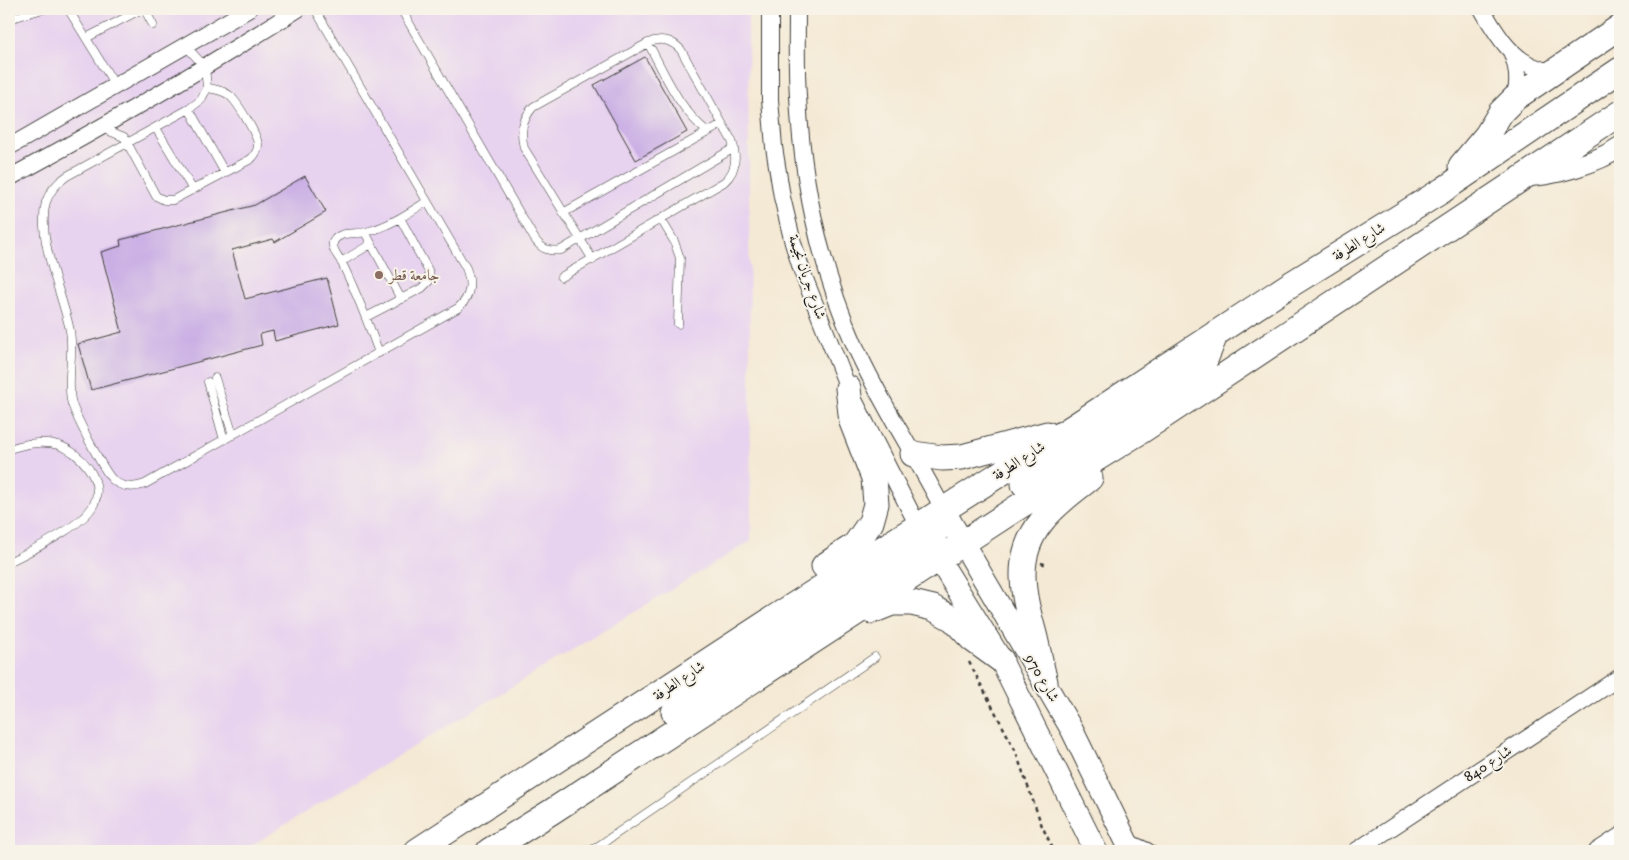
<svg xmlns="http://www.w3.org/2000/svg" width="1629" height="860" font-family="'IM FELL DW Pica',Amiri,serif">
  <rect width="100%" height="100%" fill="#f7f3e8"/>
  <filter id="ink" filterUnits="userSpaceOnUse"><feTurbulence type="fractalNoise" baseFrequency=".02" numOctaves="2"/><feDisplacementMap in="SourceGraphic" scale="10" xChannelSelector="R" yChannelSelector="G"/><feConvolveMatrix kernelMatrix="1 2 1 2 8 2 1 2 1" color-interpolation-filters="sRGB"/></filter>
  <filter id="wash" filterUnits="userSpaceOnUse"><feTurbulence type="fractalNoise" baseFrequency=".0096" numOctaves="4" result="noise"/><feDisplacementMap in="SourceGraphic" scale="20" xChannelSelector="R" yChannelSelector="G"/><feGaussianBlur stdDeviation="1.12" result="paint"/><feColorMatrix in="noise" values="0 0 0 0 0 0 0 0 0 0 0 0 0 0 0 0 0 1.4 0 .05"/><feComposite in="paint" operator="in"/></filter>
  <g filter="url(#wash)">
    <rect width="100%" height="100%" fill="#f4e9d4"/>
    <path fill="#e7d2ef" d="M9,9h739l3,532 -509,310h-233z"/>
    <g id="blocks">
      <path fill="#caafe5" d="M645,57l42,75 -51,28 -42,-75z
        M305,176l21,36 -51,30 -2,-3 -41,11 13,49 82,-21 12,46 -64,17 -2,-10 -13,3 2,11 -171,45 -13,-46 44,-12 -21,-80 20,-6 -1,-6 135,-35z"/>
    </g>
  </g>
  <g filter="url(#ink)">
    <use href="#blocks" fill-opacity="0" stroke="#3c3b38" stroke-width="1"/>
    <g fill="none" stroke-linecap="round" stroke-linejoin="round">
      <g stroke="#3c3b38" stroke-width="9">
        <path id="service" d="M68,9l47,76
          M401,9l133,229c7,11 15,14 27,12l173,-102
          M9,19l34,-10
          M86,38l52,-27 8,1 7,13
          M648,43c17,31 31,67 60,89
          M185,45l20,22 2,21 -6,12 -12,9 -122,67c-9,6 -17,14 -21,26 -10,37 17,92 24,129 4,23 -3,46 1,69 2,12 33,72 42,80 9,8 22,8 32,4l313,-176c13,-11 14,-24 8,-40l-151,-259
          M189,109l36,64
          M102,128l22,9 32,59 8,4h9l78,-41c4,-4 7,-8 7,-14 0,-9 -21,-44 -29,-50 -6,-5 -15,-6 -22,-7
          M156,128l37,62
          M563,213l159,-89
          M661,219l13,22 6,17 -2,66
          M365,232l36,67
          M341,262l30,-18
          M561,277l163,-95c13,-11 13,-25 8,-41l-51,-91c-9,-10 -21,-13 -33,-7l-115,64c-11,13 -13,25 -9,41l69,112
          M366,317l56,-29 7,-7v-9l-29,-54
          M379,353c-11,-31 -23,-61 -37,-90 -4,-8 -10,-12 -9,-21 7,-12 21,-7 33,-10 22,-5 41,-18 60,-30
          M215,378l18,57
          M208,382l16,58
          M9,449c15,-5 33,-9 49,-4 22,7 47,35 36,59 -10,22 -64,47 -85,58
          M591,851l284,-194"/>
      </g>
      <g stroke="#3c3b38" stroke-width="18">
        <path id="minor" d="M770,9v91l4,47 8,50 11,46 10,31 45,114 70,138
          M797,9c0,29 -1,58 1,87 4,86 22,171 57,250 25,56 60,108 88,163
          M1482,9c17,30 34,58 71,63
          M1512,54c6,15 7,28 3,44
          M9,147l240,-138
          M9,178c98,-53 195,-109 289,-169
          M1127,842l20,9
          M1356,851l264,-174
          M1597,851l23,-15"/>
      </g>
      <g stroke="#3c3b38" stroke-width="22">
        <path id="tertiary" d="M1526,176c26,0 73,-14 94,-29"/>
      </g>
      <g stroke="#3c3b38" stroke-width="24">
        <path id="secondary" d="M943,509l129,221 59,121
          M930,545l71,115 95,191"/>
      </g>
      <g stroke="#3c3b38" stroke-width="27">
        <path id="primary" d="M1461,166l26,-31 14,-23 14,-14 105,-71
          M913,454l29,4 20,-1 85,-23
          M1024,484l167,-109 14,-15 11,-27
          M824,566l31,-21 16,-23 5,-18 -2,-26 -22,-56 -4,-34
          M872,611l20,-8h20l21,5 20,11 19,20 29,21
          M1045,682c-4,-16 -7,-32 -11,-48 -11,-40 -21,-77 8,-113 13,-17 31,-29 48,-43
          M674,712l127,-88 127,-82 11,-15 4,-18
          M417,851l360,-235 301,-192 210,-138 155,-96 177,-120
          M489,851l62,-39 464,-303 126,-78 479,-318"/>
      </g>
      <path stroke="#3c3b38" stroke-width="2.5" stroke-dasharray="4 4" stroke-linecap="butt" d="M1041,563l6,2
        M969,662l46,88 27,76 12,25"/>
      <use href="#service" stroke="#fff" stroke-width="8"/>
      <use href="#minor" stroke="#fff" stroke-width="16"/>
      <use href="#tertiary" stroke="#fff" stroke-width="20"/>
      <use href="#secondary" stroke="#fff" stroke-width="22"/>
      <use href="#primary" stroke="#fff" stroke-width="25"/>
    </g>
  </g>
  <circle fill="#8d6e63" stroke="#f7f3e8" stroke-width="2" cx="379" cy="275" r="5"/>
  <g text-anchor="middle" dominant-baseline="central" stroke-width="4" stroke-linejoin="round" paint-order="stroke">
    <g font-size="15" fill="#1c1c1c" stroke="#f7f3e8">
      <text transform="translate(1359 242) rotate(-32)">شارع الطرفة</text>
      <text transform="translate(807 277) rotate(71)">شارع جريان نجيمة</text>
      <text transform="translate(1019 461) rotate(-33)">شارع الطرفة</text>
      <text transform="translate(1042 678) rotate(60)">شارع 970</text>
      <text transform="translate(679 681) rotate(-34)">شارع الطرفة</text>
      <text transform="translate(1488 764) rotate(-33)">شارع 840</text>
    </g>
    <g font-size="15" fill="#785e54" stroke="#f7f3e8" text-anchor="start">
      <text x="389" y="275">جامعة قطر</text>
    </g>
  </g>
  <rect width="1629" height="860" fill="none" stroke="#f7f3e8" stroke-width="30"/>
</svg>
